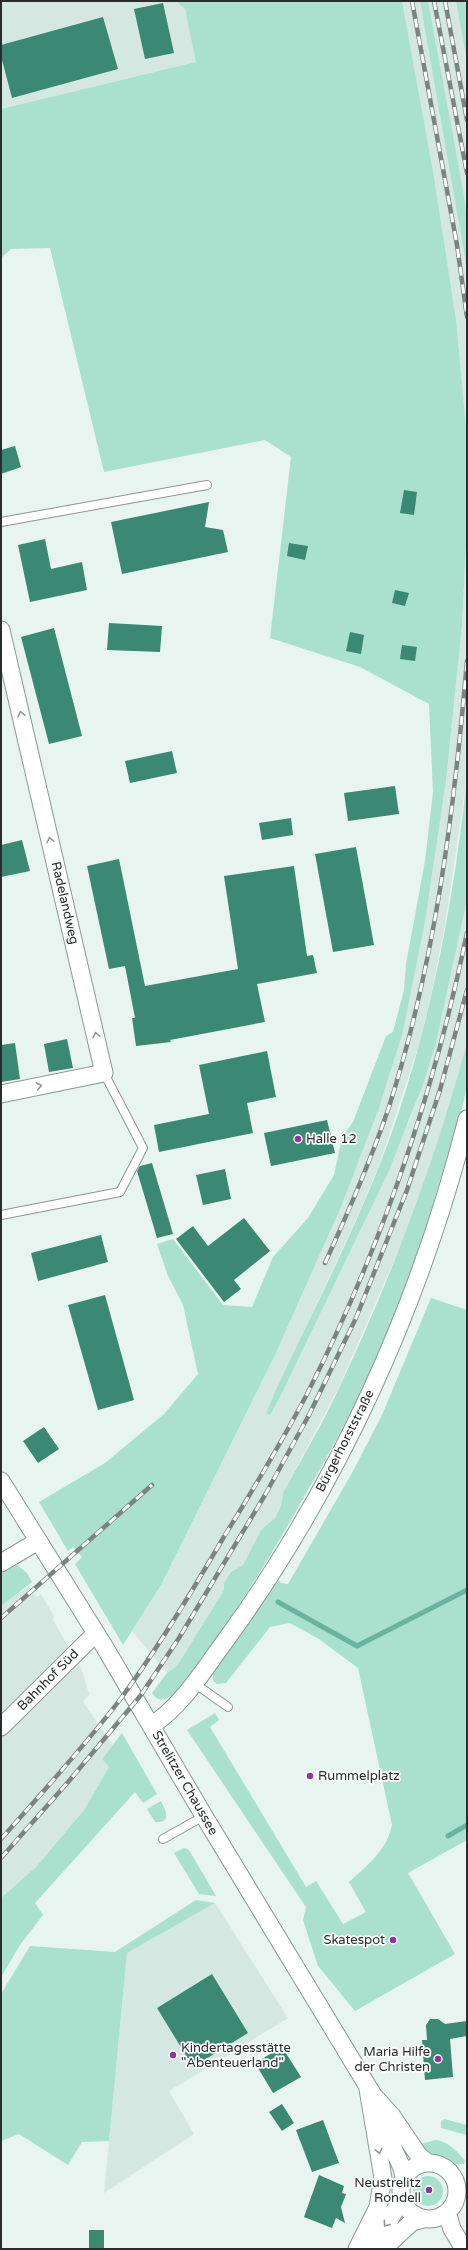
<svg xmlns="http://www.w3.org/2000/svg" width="468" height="2250" font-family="'Varela Round',sans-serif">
  <rect width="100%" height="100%" fill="#e7f4ef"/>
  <path fill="#d4e8e1" d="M1,1h175l9,8 12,53 -196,47z
    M402,1h18l44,244 3,24v169l-11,-119 -23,-148z
    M428,1h28l11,60v158z
    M467,525v251l-22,150 -14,69 -10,43 -41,125 -21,50 -93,200 15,-18 87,-180 42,-96 26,-76 31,-143v143l-14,52 -33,100 -21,54 -60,138 -56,106 -2,13 -6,12 -14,12 -18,35 -12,7 -7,11v7l-47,76 -10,7 -35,-42 29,-46 114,-230 66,-148 38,-99 24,-76 22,-110 21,-141 16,-156z
    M28,1586l9,11 4,-3 13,22 -1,4 29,50 7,24 -6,8 30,43 -11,14 7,8 -25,43 -48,57 -35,31v-292z
    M215,1903l73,115 -119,73 25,43 -90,59 23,-240z"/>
  <path fill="#a9e0ce" d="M176,1h226l31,170 23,148 11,119v87l-5,100 -16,156 -21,141 -22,110 -24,76 -38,99 -66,148 -114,230 -38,60 -48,-81 7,-7 -9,-10 -5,4 -29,-49 66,-39 59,-49 34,-40 -15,-69 -15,-29 -11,-32 16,-5 50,66 29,2 21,-50 35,-39 26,-43 8,-37 11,-16 33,-86 7,-4 11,-42 2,-26 19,-103 8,-69 -4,-88 -69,-37 -90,-29 21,-181 -26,-17 -161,32 -54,-224 -39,1 -10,9v-149l195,-47 -11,-53z
    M420,1h8l35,189 4,29v50z
    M456,1h9l2,8v52z
    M467,776v124l-31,143 -13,41 -35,89 -107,222 -11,20 -4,-2 9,-21c35,-75 74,-150 105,-228 47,-119 74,-260 87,-388z
    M467,1043c0,14 1,28 0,42 -6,34 -19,68 -29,102 -18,64 -41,127 -69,187 -20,45 -45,88 -69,130 -26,46 -52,89 -82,132 -10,14 -49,85 -66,57l15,-20 10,-7 47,-76v-7l7,-11 12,-7 18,-35 14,-12 6,-12 2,-13c19,-35 40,-70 57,-107 52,-110 95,-225 127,-343z
    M431,1298l36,12v530l-59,33 47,81 -100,57 -37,-45 -15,-46 3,-13 -119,-177 28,-17 4,7 -9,7 96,160 10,-6 27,43 23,-12 -17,-30c18,-16 38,-32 43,-57l-34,-157 -39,-29 -29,-16 -20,4 -44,56 -9,1 -4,-3v-11l63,-92 5,5 7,1 64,-111 30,-58z
    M17,1565l10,8 5,9 -31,24v-32z
    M122,1733l35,61 -14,9 -8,-11 -100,111 8,12 -23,30 -19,32v-79l35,-31 48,-57 25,-43 -7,-8z
    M161,1801c5,10 11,22 -6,21l-8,-13z
    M184,1848l5,2 27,46 -17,-2 -25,-41z
    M196,1900l19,3 -88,50 -18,188 -27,1 -14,23 -49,-31 -18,7v-147l29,-48 85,6z
    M444,2119l23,6v10l-26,-7v-7z
    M436,2140c13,2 20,11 29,20l-1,4h-10l-24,-8 -10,-12z
    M413 2191a15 15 0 1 1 30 0a15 15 0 1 1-30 0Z"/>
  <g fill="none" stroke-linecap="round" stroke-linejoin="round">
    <path stroke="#69b49e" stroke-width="5" d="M278,1602l79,44 110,-56
      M448,1836l19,-11"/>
  </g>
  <path fill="#3b8873" d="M163,3l11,50 -29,6 -11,-50z
    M103,17l15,52 -106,29 -11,-42v-11z
    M15,446l6,21 -20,7v-24z
    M404,490l13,2 -3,23 -14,-2z
    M209,502l-4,25 18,3 5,22 -106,22 -11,-52z
    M45,539l6,30 31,-7 5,28 -57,12 -12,-57z
    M289,543l19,3 -3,14 -18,-4z
    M395,590l14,3 -4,13 -13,-3z
    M109,623l53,3 -2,26 -53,-2z
    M54,628l28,108 -33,8 -28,-107z
    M350,632l14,3 -3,19 -15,-3z
    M402,645l15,2 -2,14 -15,-2z
    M172,751l5,22 -47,10 -5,-22z
    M395,786l4,28 -51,7 -4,-28z
    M291,818l2,17 -31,5 -3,-17z
    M22,840l8,31 -29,6v-32z
    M356,847l18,98 -41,7 -18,-98z
    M119,859l26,127 93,-17 -14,-93 70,-10 13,90 6,-1 4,18 -60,11 8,38 -95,18 1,2 -35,4 -4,-28h3l-10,-52 -16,3 -22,-103z
    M67,1039l6,29 -24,4 -5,-28z
    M15,1043l5,36 -19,3v-37z
    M267,1051l9,46 -29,6 6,30 -94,19 -5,-27 55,-11 -10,-49z
    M327,1120l8,33 -64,13 -7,-33z
    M152,1163l21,71 -16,4 -20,-67 3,-5z
    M225,1169l6,30 -28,6 -7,-30z
    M244,1218l26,33 -36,29 7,9 -17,13 -48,-63 17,-13 15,20z
    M101,1235l7,27 -70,19 -7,-28z
    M105,1295l29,105 -36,10 -30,-105z
    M44,1427l15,22 -21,14 -15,-22z
    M212,1974l36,59 -55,34 -36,-59z
    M430,2019h8l7,5 22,-3v15l-17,3 3,38 -28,3 -3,-40h5l-1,-15z
    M282,2047l19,30 -28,16 -18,-30z
    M282,2104l12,19 -12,8 -13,-19z
    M323,2120l16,43 -27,9 -16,-42z
    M319,2175l25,11 -2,7 4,1 -5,13 4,16 -9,-5 -4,10 -28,-11z
    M89,2230h15v19h-15z"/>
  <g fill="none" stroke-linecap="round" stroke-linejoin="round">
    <g stroke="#8b9793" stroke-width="10">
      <path id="service" d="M1,522l206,-37
        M1,1215l119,-23 23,-44 -39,-75
        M194,1683l34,24
        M163,1839l41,-23"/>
    </g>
    <g stroke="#8b9793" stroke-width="19">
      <path id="minor" d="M1,630l103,443 -103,21
        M1,1481l103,165 100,170 169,279 19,21 27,40 9,7
        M1,1563l37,-22
        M151,1726c33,-22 54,-58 77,-89 112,-155 192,-333 239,-518
        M1,1727l95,-94
        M380,2119l22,49 2,9
        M401 2191a28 28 0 1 1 56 0a28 28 0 1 1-56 0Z
        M447,2212l5,17 12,20
        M357,2249l21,-42 5,-29 -15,-89
        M370,2249l2,-7 16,-19 13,-24
        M383,2249l29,-27 11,-3"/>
    </g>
    <use href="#service" stroke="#fff" stroke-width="8"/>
    <use href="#minor" stroke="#fff" stroke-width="17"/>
    <g stroke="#7c8481" stroke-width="4.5">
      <path id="rail" d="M412,1l45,244 10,72
        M434,1l33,172
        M445,1l22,119
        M325,1263c23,-50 45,-101 63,-153 47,-146 66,-297 79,-449
        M1,1618l151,-133
        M1,1839c40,-45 81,-90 118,-138 38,-51 71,-106 103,-161 29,-47 58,-95 84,-144 74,-145 128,-303 161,-463
        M1,1858l68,-77 72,-86 38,-57 86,-143 44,-80 47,-97 51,-128 33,-100 27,-100"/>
    </g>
    <use href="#rail" stroke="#fcfefd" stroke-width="3" stroke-dasharray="9" stroke-linecap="butt"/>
  </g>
  <defs><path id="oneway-chevron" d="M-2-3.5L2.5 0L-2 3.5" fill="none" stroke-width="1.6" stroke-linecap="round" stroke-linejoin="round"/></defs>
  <g stroke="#949696">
    <use href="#oneway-chevron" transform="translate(21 714) rotate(-103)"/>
    <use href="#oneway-chevron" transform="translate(50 840) rotate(-103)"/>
    <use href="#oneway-chevron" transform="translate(96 1035) rotate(-103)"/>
    <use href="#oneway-chevron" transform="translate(39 1086) rotate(-11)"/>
    <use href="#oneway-chevron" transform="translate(379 2151) rotate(77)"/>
    <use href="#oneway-chevron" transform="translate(386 2224) rotate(126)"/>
  </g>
  <g fill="#91349e" stroke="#fcfefd" stroke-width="1.5">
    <circle cx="298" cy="1139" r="4"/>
    <circle cx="310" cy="1776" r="4"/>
    <circle cx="393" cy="1940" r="4"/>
    <circle cx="173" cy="2055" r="4"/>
    <circle cx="438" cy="2059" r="4"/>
    <circle cx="429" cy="2190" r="4"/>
  </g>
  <g text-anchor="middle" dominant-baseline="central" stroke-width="3.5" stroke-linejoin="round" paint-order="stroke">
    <g font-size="13" fill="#292e2c" stroke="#fcfefd">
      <text transform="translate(65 903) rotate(77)">Radelandweg</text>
      <text transform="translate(345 1441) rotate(-63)">Bürgerhorststraße</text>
      <text transform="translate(48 1680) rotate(-45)">Bahnhof Süd</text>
      <text transform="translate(185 1783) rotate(60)">Strelitzer Chaussee</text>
    </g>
    <g font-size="13" fill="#292e2c" stroke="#fcfefd" text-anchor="start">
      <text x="306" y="1139">Halle 12</text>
      <text x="318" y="1776">Rummelplatz</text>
      <text x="385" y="1940" text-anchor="end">Skatespot</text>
      <text x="181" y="2048">Kindertagesstätte<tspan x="181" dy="15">"Abenteuerland"</tspan></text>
      <text x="430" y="2052" text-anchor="end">Maria Hilfe<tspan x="430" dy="15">der Christen</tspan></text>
      <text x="421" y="2183" text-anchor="end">Neustrelitz<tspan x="421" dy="15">Rondell</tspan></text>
    </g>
  </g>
  <rect width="468" height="2250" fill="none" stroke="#292e2c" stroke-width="4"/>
</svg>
